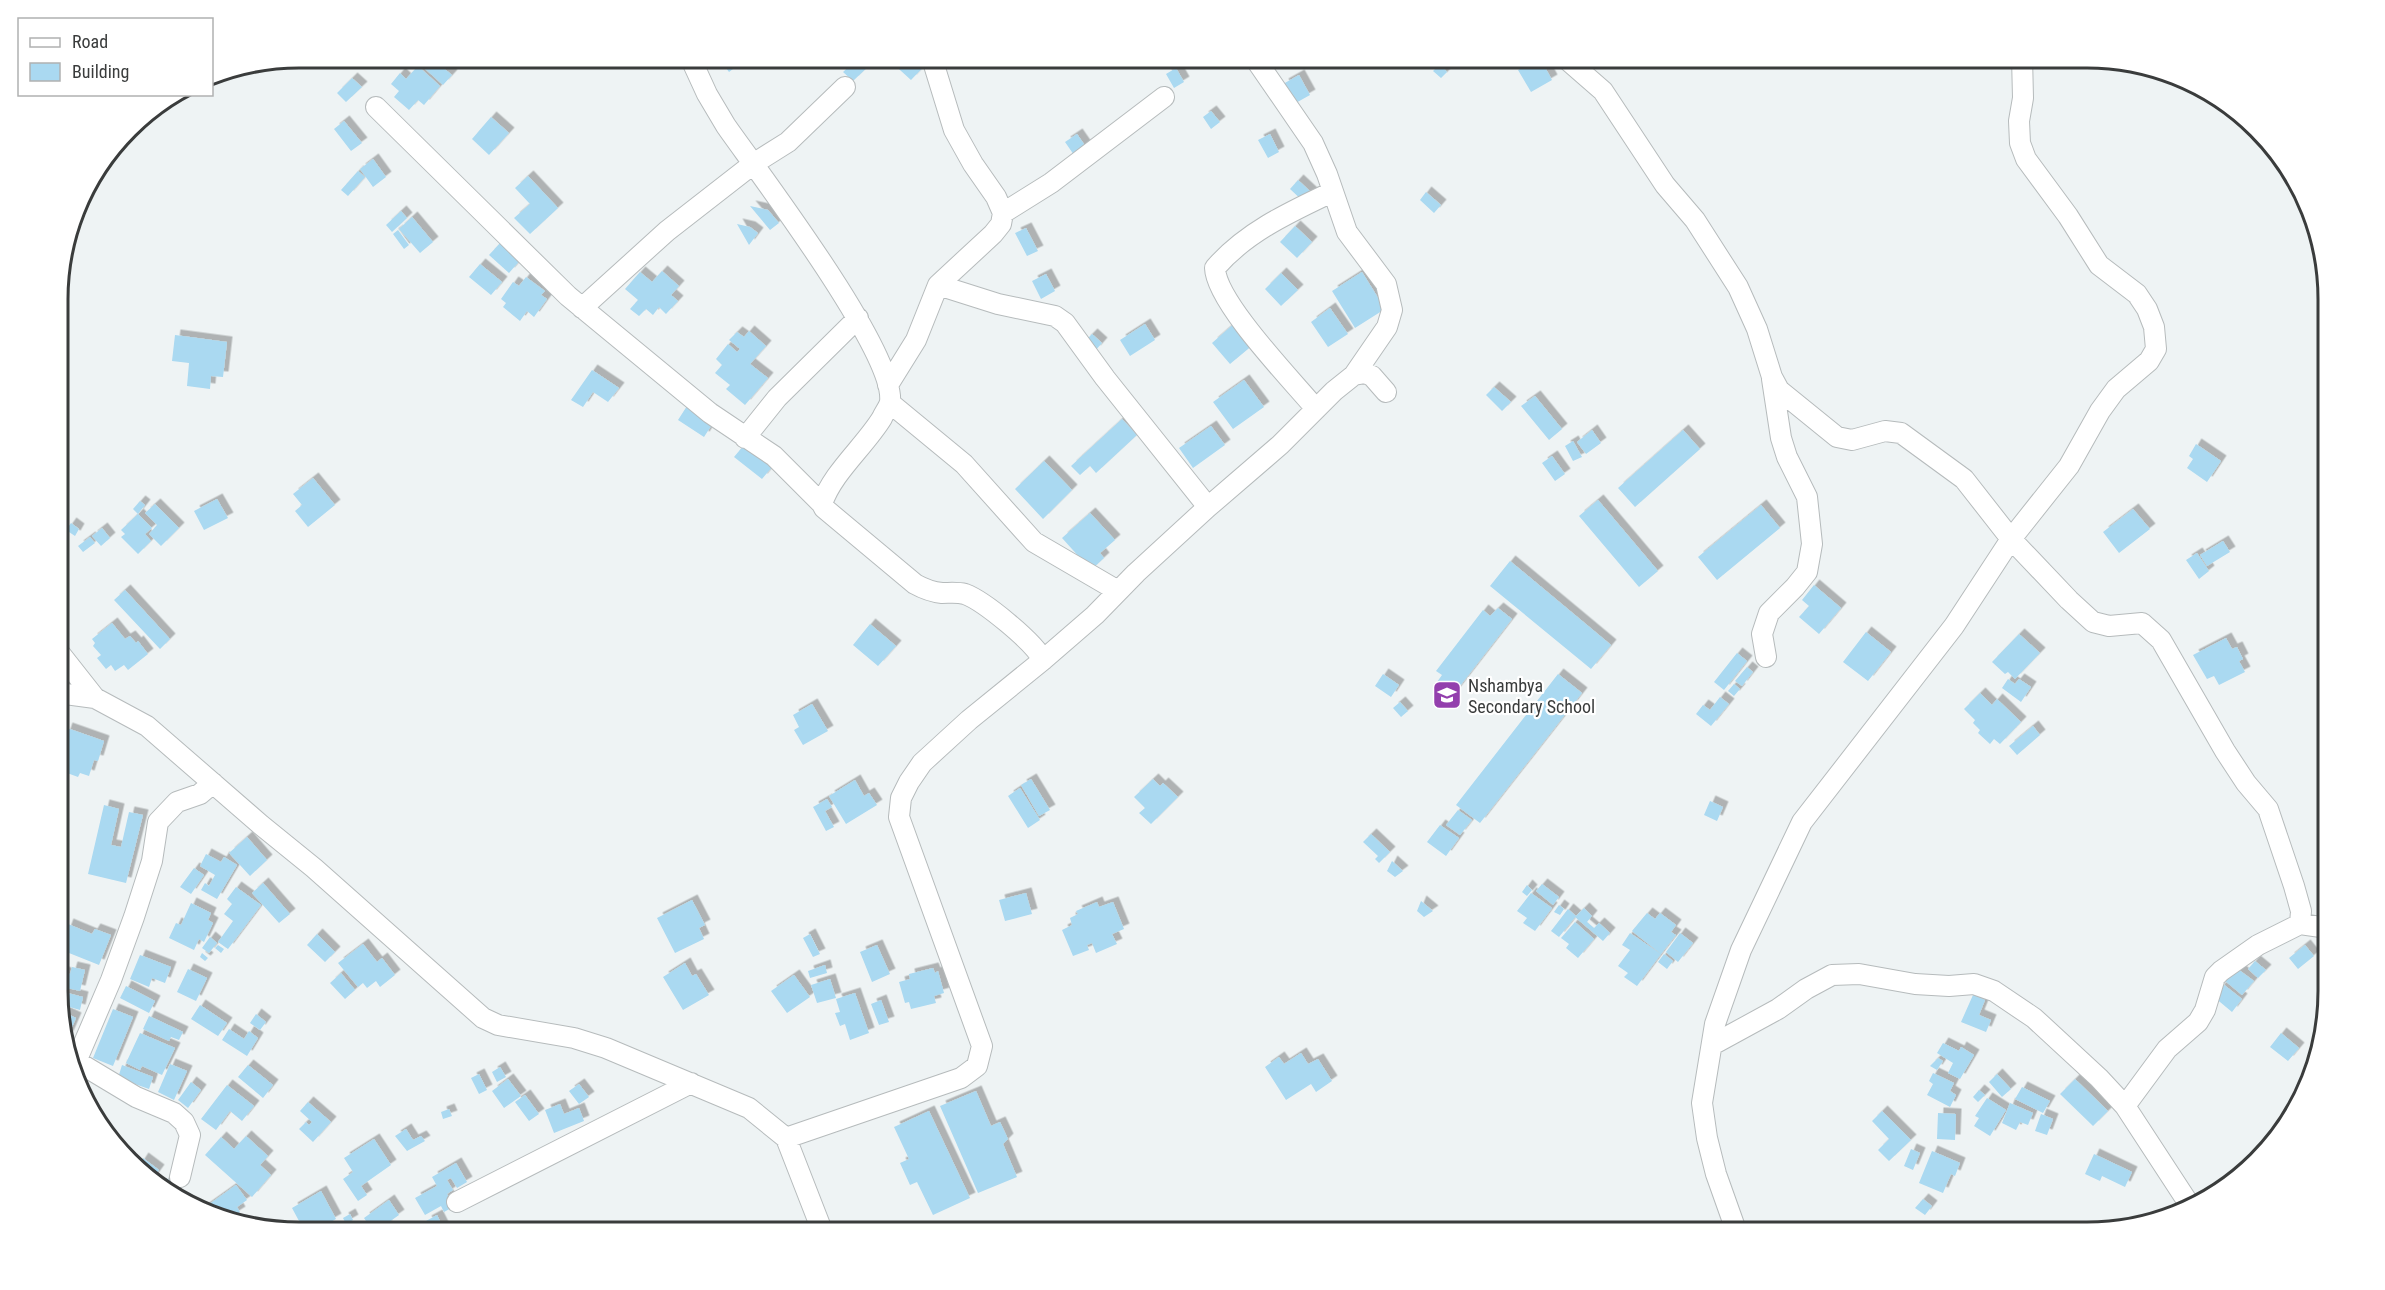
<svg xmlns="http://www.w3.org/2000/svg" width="2385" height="1290" font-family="'Roboto Condensed',sans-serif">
  <defs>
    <filter id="shadow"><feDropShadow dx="5.5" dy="-5.5" stdDeviation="0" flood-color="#0004"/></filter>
  </defs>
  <rect width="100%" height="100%" fill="#eef3f4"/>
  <path fill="#aad9f1" filter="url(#shadow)" d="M430,57l22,18 -9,10 -21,-19z
    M724,57h25l-20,15 -9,-12z
    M855,57h12l6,5 -20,19 -10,-9 12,-11z
    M894,57h39l-22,23 -21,-19z
    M957,57h13l1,2 -8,6z
    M1512,57h15l-11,7z
    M1540,58l12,22 -21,12 -13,-22z
    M1440,64l7,8 -6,6 -8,-7z
    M418,66l22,20 -16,19 -6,-5 -9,10 -15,-13 5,-6 -8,-7 9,-11 6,6z
    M1176,68l8,14 -10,6 -8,-14z
    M1299,75l11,20 -16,9 -11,-20z
    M352,78l10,9 -16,15 -9,-9z
    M1211,111l9,11 -9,7 -8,-12z
    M491,117l18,16 -20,22 -17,-16z
    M344,121l18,22 -11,8 -17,-22z
    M1077,134l9,13 -12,8 -9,-13z
    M1270,134l9,18 -11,6 -10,-18z
    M373,159l13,18 -13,10 -13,-18z
    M358,171l7,6 -17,19 -7,-6z
    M528,176l30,32 -28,26 -16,-16 16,-14 -15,-16z
    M1298,180l15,14 -8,9 -15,-14z
    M1426,192l15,13 -7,8 -14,-13z
    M750,206l18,4 11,13 -9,7z
    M401,211l6,7 -15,14 -6,-7z
    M412,217l21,25 -13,11 -21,-24z
    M737,224l13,3 8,6 -9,12z
    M1295,226l17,16 -15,16 -17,-16z
    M1026,228l12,23 -11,5 -12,-23z
    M398,230l11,15 -5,4 -11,-15z
    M503,240l20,17 -14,16 -20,-18z
    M480,264l22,18 -11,13 -22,-18z
    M662,271l17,15 -8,9 7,6 -12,13 -7,-7 -6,8 -7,-6 -7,7 -9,-7 8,-9 -13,-11 15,-17 12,10z
    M1362,272l23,37 -30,19 -23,-37z
    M1281,273l17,17 -17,16 -16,-17z
    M1046,274l9,17 -14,8 -9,-18z
    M526,277l19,14 -4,4 6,4 -13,18 -7,-6 -7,10 -17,-14 3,-4 -5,-4 12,-17 6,4z
    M1330,308l18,26 -20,13 -17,-25z
    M1236,322l18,22 -24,20 -18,-21z
    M1145,324l10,16 -25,16 -10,-16z
    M749,331l17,15 -16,18 18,14 -23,27 -19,-16 4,-4 -15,-12 7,-8 -6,-6 12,-15 9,8 3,-3 -11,-9 8,-8 7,5z
    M1092,334l10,9 -7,8 -10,-10z
    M175,335l52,7 -4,35 -12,-1 -1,13 -23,-3 2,-23 -17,-2z
    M592,370l27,18 -11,14 -15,-10 -10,15 -12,-7z
    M1244,380l20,27 -31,22 -20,-27z
    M1494,387l17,15 -9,9 -16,-16z
    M1535,396l27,33 -13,11 -28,-34z
    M687,406l26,17 -9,14 -26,-17z
    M1122,419l15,16 -41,38 -6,-7 -10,9 -9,-9z
    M1211,426l14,19 -32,23 -14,-20z
    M1592,430l9,13 -15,11 -9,-12z
    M1683,430l17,19 -65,58 -17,-19z
    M1573,441l9,16 -9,4 -8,-15z
    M2196,444l25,17 -14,21 -20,-14 6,-9 -4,-3z
    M744,445l28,22 -10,12 -28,-22z
    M1552,456l13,18 -10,7 -13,-18z
    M1044,461l28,29 -29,29 -28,-30z
    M313,478l22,27 -27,22 -13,-16 7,-6 -9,-11z
    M217,499l11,19 -24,12 -10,-19z
    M1598,500l60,71 -19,16 -60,-71z
    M140,501l5,4 -7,9 -5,-5z
    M155,504l24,24 -18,18 -12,-12 8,-9 -12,-12z
    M1761,505l19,23 -63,52 -19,-23z
    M2133,509l17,20 -31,24 -16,-21z
    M1090,513l25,27 -15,13 4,5 -13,12 -29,-32z
    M138,514l14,14 -7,6 6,7 -13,13 -17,-17 4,-3 -4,-4z
    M71,523l8,6 -4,7 -9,-6z
    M102,528l8,10 -9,8 -9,-10z
    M90,537l5,6 -12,9 -5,-6z
    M2223,541l7,11 -23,14 -7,-11z
    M2197,553l12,18 -10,8 -13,-19z
    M1510,561l101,84 -20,24 -101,-83z
    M1814,585l27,23 -22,26 -20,-17 10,-11 -7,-6z
    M125,590l45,49 -10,10 -46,-49z
    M1498,608l14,11 -59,76 -16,-13 5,-7 -6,-4 47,-61 7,6z
    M112,623l13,16 5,-3 6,7 2,-2 10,13 -20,16 -4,-5 -9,6 -4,-6 -5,4 -9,-11 4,-3 -8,-9 2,-3 -3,-4z
    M870,624l26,22 -18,20 -25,-21z
    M1866,632l25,20 -23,29 -25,-19z
    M2019,634l21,19 -25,26 -7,-7 -3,2 -13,-12z
    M2226,638l6,11 5,-2 6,12 -4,2 6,11 -26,13 -5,-9 -7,3 -14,-24z
    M1737,653l10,8 -23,29 -10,-8z
    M1747,667l6,5 -11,14 -7,-5z
    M1383,674l16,11 -8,12 -16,-11z
    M1558,674l24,19 -102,130 -24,-18z
    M2008,679l7,5 4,-5 12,8 -10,15 -19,-14z
    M1734,684l6,5 -6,7 -6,-5z
    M1980,693l12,12 5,-6 24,23 -21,22 -6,-5 -4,5 -12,-11 2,-3 -7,-7 2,-3 -11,-11z
    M1720,697l9,7 -18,22 -15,-12 7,-9 7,5z
    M1400,702l8,9 -7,6 -8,-9z
    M812,704l16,27 -25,14 -9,-15 5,-3 -6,-12z
    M2033,726l7,9 -23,20 -8,-9z
    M67,728l37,13 -6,20 -4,-1 -5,16 -9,-3 -2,4 -19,-7v-17z
    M1031,779l19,31 -11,6 -18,-31z
    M1153,779l7,7 3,-3 15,14 -27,27 -12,-11 6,-5 -11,-11z
    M855,780l9,16 5,-3 8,12 -31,19 -17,-28z
    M1020,788l20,32 -12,8 -20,-32z
    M827,799l5,8 -7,4 9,16 -8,4 -13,-24z
    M1710,801l13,6 -6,14 -13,-6z
    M104,805l15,4 -8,36 10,2 8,-35 14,3 -17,68 -38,-9z
    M1458,810l14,10 -12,15 -14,-10z
    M1440,825l19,13 -13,18 -19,-14z
    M1371,834l19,18 -11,11 -4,-4 3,-3 -15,-14z
    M247,837l20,23 -17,16 -21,-23z
    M206,854l15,8 3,-5 13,8 -20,34 -16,-9 4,-7 4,3 6,-11 -15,-9z
    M1392,861l11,10 -8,6 -8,-6z
    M194,868l10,7 -13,19 -11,-7z
    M263,883l27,31 -11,9 -27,-30z
    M1542,884l17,13 -6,8 -17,-14z
    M1527,885l5,5 -5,6 -5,-4z
    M236,887l25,18 -33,44 -10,-7 15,-21 -9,-7 8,-10 -5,-5z
    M1026,893l6,21 -27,7 -6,-21z
    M1531,893l21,15 -17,23 -12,-8 4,-5 -10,-7z
    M692,900l13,25 -6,3 5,11 -29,14 -18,-35z
    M1421,901l12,10 -9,6 -7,-6z
    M1097,902l2,5 14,-5 11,27 -12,5 5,10 -21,9 -4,-10 -5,2 2,5 -16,6 -11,-26 10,-5 -2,-7 8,-4 -2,-3z
    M191,903l20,10 -3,7 5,3 -9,19 -5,-3 -5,11 -25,-12 7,-15 5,2z
    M1559,905l5,4 -4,6 -6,-3z
    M1584,908l8,8 -5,6 7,6 5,-5 11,10 -7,8 -28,-24z
    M1568,909l8,7 -17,21 -8,-6z
    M1647,913l8,6 5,-6 16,12 -5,7 5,3 -15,19 -29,-23z
    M1575,922l19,17 -16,19 -12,-10 3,-4 -8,-6z
    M68,924l24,10 3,-5 16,6 -12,30 -40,-16z
    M1630,933l31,21 -24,32 -13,-9 4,-4 -10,-7 12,-16 -8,-5z
    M1680,933l13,10 -15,19 -12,-10z
    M317,934l18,18 -10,10 -18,-17z
    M810,934l10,20 -7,3 -10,-19z
    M210,937l7,6 -8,10 -7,-5z
    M363,944l14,18 5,-4 13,17 -15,12 -4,-6 -9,7 -4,-5 -5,4 -20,-24z
    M218,945l6,4 -3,4 -6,-5z
    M877,945l13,29 -18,8 -12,-30z
    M2305,945l9,11 -16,13 -9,-11z
    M202,953l6,5 -3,3 -5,-4z
    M1664,954l9,7 -6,8 -9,-7z
    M140,955l31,12 -6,16 -13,-5 -3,9 -19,-8z
    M2255,961l11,9 -8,8 -10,-9z
    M685,963l7,13 4,-2 13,21 -26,15 -20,-33z
    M825,965l2,8 -17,5 -2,-7z
    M72,967l13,3 -5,21 -21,-5v-15l11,3z
    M2235,967l19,14 -12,14 -18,-15z
    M933,968l2,5 3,-2 6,22 -10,3 2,7 -25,6 -2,-7 -4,1 -6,-21 11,-3 -1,-5z
    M188,969l19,9 -11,23 -19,-9z
    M341,973l14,17 -10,9 -15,-16z
    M794,975l16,22 -23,16 -16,-22z
    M830,979l6,19 -19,5 -6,-18z
    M2223,984l19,15 -10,13 -18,-15z
    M126,986l29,15 -6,12 -29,-15z
    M60,991l23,6 -3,13 -21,-6z
    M855,993l14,40 -19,7 -5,-16 -5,2 -5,-13 5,-1 -4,-13z
    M1973,995l12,5 -6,15 12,5 -5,12 -25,-10z
    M881,1000l8,22 -10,3 -8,-21z
    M200,1005l27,18 -9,13 -27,-17z
    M113,1009l20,8 -20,49 -20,-8z
    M59,1010l17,8 -10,23 -7,-18z
    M256,1014l10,8 -6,8 -10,-7z
    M149,1016l34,16 -4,8 -8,-3 -2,4 -26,-12z
    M229,1029l15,10 5,-8 9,7 -11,18 -25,-16z
    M140,1033l35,15 -13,27 -20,-9 -2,4 -14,-7z
    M2281,1033l18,15 -11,13 -18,-14z
    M1943,1043l16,8 2,-4 13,8 -14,24 -12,-6 5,-10 -16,-10z
    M1301,1053l7,11 10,-5 14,22 -16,11 -5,-8 -25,16 -21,-33 14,-10 5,7z
    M1938,1058l5,3 -6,9 -7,-4z
    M170,1064l17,7 -13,29 -16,-8z
    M122,1065l31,12 -4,12 -31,-11z
    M248,1065l25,20 -10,13 -25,-21z
    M500,1067l6,10 -9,5 -5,-10z
    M1933,1073l21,10 -4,8 6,4 -6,12 -23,-12 6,-11 -4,-3z
    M479,1074l8,16 -8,4 -8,-16z
    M1997,1074l14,15 -9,8 -13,-15z
    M508,1079l13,17 -17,12 -12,-17z
    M2075,1079l33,32 -15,15 -33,-32z
    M191,1082l10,8 -13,18 -10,-8z
    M579,1084l10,13 -10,7 -10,-13z
    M227,1085l27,21 -12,15 -12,-10 -14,19 -15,-11z
    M2022,1087l28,14 -7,12 -28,-14z
    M1979,1090l6,5 -7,7 -5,-5z
    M976,1091l15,35 9,-4 8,17 -5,5 14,33 -39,16 -38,-87z
    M525,1095l14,19 -10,7 -14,-19z
    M1987,1098l19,12 -16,26 -16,-10 5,-8 -4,-2z
    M308,1102l23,20 -18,20 -14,-13 7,-7 3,3 3,-3 -12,-11z
    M2010,1103l23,10 -5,12 -8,-3 -4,8 -14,-7z
    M560,1104l4,10 15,-6 5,13 -30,12 -9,-23z
    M449,1109l3,7 -9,3 -2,-7z
    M929,1111l41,87 -37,17 -16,-33 -7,3 -10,-22 9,-4 -15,-32z
    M1882,1111l29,29 -22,21 -11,-11 11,-11 -17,-18z
    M1938,1113l18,1 -1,26 -18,-1z
    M2041,1114l12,5 -6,16 -12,-4z
    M406,1129l7,11 8,-4 4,5 -18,10 -12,-15z
    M246,1136l22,20 -8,9 11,10 -19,22 -47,-42 16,-18 13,12z
    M374,1139l17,26 -30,21 6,9 -9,6 -15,-22 10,-7 -9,-14z
    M1911,1149l9,4 -7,17 -9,-4z
    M1932,1151l28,12 -5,13 -4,-2 -8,19 -24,-10z
    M2094,1154l38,18 -7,15 -23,-11 -2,5 -15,-7z
    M143,1158l16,12 -8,11 -15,-12z
    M456,1163l11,19 -10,6 -6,-10 -4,2 6,10 -6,4 8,12 -11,6 -3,-6 -16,9 -10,-17 22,-12 -5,-9z
    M166,1178l10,6 -5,10 -10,-6z
    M236,1185l11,15 -10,7 3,5 -8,5 -31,-7z
    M321,1191l15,28 -25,14h-11l-6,-10 5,-2 -7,-13z
    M1923,1199l9,7 -7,9 -10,-7z
    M389,1200l10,15 -14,10 2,2 -7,5 -2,-2 -4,3 -10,-15z
    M350,1214l3,6 -7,4 -3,-6z
    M437,1215l8,16 -12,2 -7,-12z"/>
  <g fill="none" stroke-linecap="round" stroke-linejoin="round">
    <g stroke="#b6bbbc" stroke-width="22">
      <path id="minor" d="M690,57l17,37 19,32c33,47 170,227 164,276 -1,5 -6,11 -8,16 -17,28 -50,55 -60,86l2,4 91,76c9,5 17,8 27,9 8,0 15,-1 23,1 19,7 69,48 78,66
        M1564,57l39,34 62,94 30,35 43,67 19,42 15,48 7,13 58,47 15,3 33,-9 16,2 63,46 47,60 58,61 24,22 16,4 33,-3 19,17 64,111 21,32 22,26 26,77 7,25 -1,13
        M1258,63l55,80 14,31 20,58 39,52 6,26 -5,17 -33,48
        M376,107l192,189 142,117 64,43 48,48
        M1003,213l48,-30 113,-86
        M938,285l60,19 57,12 10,7 40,55 103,129
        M582,308l85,-77 86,-67 35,-22 57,-55
        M888,385l28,-45 22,-55 55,-51 8,-10 2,-11 -7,-16 -23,-33 -19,-34 -20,-65
        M890,403l74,61 70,78 84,49
        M1316,409c-25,-30 -100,-107 -101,-141 31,-36 75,-56 117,-76
        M745,438l32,-40 81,-80
        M58,651l37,47
        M1766,657l-4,-23 7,-21 26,-26 12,-15 5,-28 -5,-47 -20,-40 -6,-19 -9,-59
        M58,693l37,5 52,28 114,99 53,43 169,150 15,7 76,13 32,10 143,60 37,30 37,95
        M1712,1045l66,-36 28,-20 26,-14 27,-1 56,10 34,2 25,-2 20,7 40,27 65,60 26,28 66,101
        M76,1061l60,36 38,16 10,9 6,13 -10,42
        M75,1064l36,-84 23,-63 18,-56 6,-39 19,-20 23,-8 13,-11
        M2125,1106l42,-57 31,-27 7,-12 10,-33 6,-6 37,-26 42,-21 28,4
        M786,1138l175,-60 16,-12 5,-20 -83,-229 2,-19 8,-16 13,-19 47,-43 74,-60 52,-45 41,-42 72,-66 72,-62 54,-54 20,-16 11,-2 7,3 14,16
        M457,1202l234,-119
        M1737,1233l-21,-59 -9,-36 -5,-35 13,-79 26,-74 61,-128 152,-196 57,-87 58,-73 31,-55 16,-22 33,-28 7,-12 -2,-22 -7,-18 -10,-15 -38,-29 -31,-49 -42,-57 -6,-16 -1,-22 4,-23 -1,-41"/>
    </g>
    <use href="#minor" stroke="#fff" stroke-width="20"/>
  </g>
  <defs>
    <g id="school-square" transform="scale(1.5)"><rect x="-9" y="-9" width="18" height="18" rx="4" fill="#933fad" stroke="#fff"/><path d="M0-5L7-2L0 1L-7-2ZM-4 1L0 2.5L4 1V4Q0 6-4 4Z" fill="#fff"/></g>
  </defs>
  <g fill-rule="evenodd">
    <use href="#school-square" x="1447" y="695"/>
  </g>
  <g text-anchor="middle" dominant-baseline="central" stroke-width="4.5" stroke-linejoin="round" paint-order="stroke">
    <g font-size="18" fill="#3a3c3c" stroke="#fff" text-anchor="start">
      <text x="1468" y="685">Nshambya<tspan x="1468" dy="21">Secondary School</tspan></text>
    </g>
  </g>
  <path d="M0 0H2385V1290H0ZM299 68H2087A231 231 0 0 1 2318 299V991A231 231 0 0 1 2087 1222H299A231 231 0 0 1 68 991V299A231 231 0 0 1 299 68Z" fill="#fff" fill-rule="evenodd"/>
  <path fill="none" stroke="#3a3c3c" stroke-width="3" d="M299 68H2087A231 231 0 0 1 2318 299V991A231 231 0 0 1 2087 1222H299A231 231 0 0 1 68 991V299A231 231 0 0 1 299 68Z"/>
  <rect x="18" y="18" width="195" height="78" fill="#ffffff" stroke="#b0b1b1" stroke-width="1.5"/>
  <rect x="30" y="38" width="30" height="9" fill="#ffffff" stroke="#b0b1b1" stroke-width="1.5"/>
  <text x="72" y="48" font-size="18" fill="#3a3c3c">Road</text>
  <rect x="30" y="63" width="30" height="18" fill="#aad9f1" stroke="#b0b1b1" stroke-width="1.5"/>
  <text x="72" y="78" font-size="18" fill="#3a3c3c">Building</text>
</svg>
